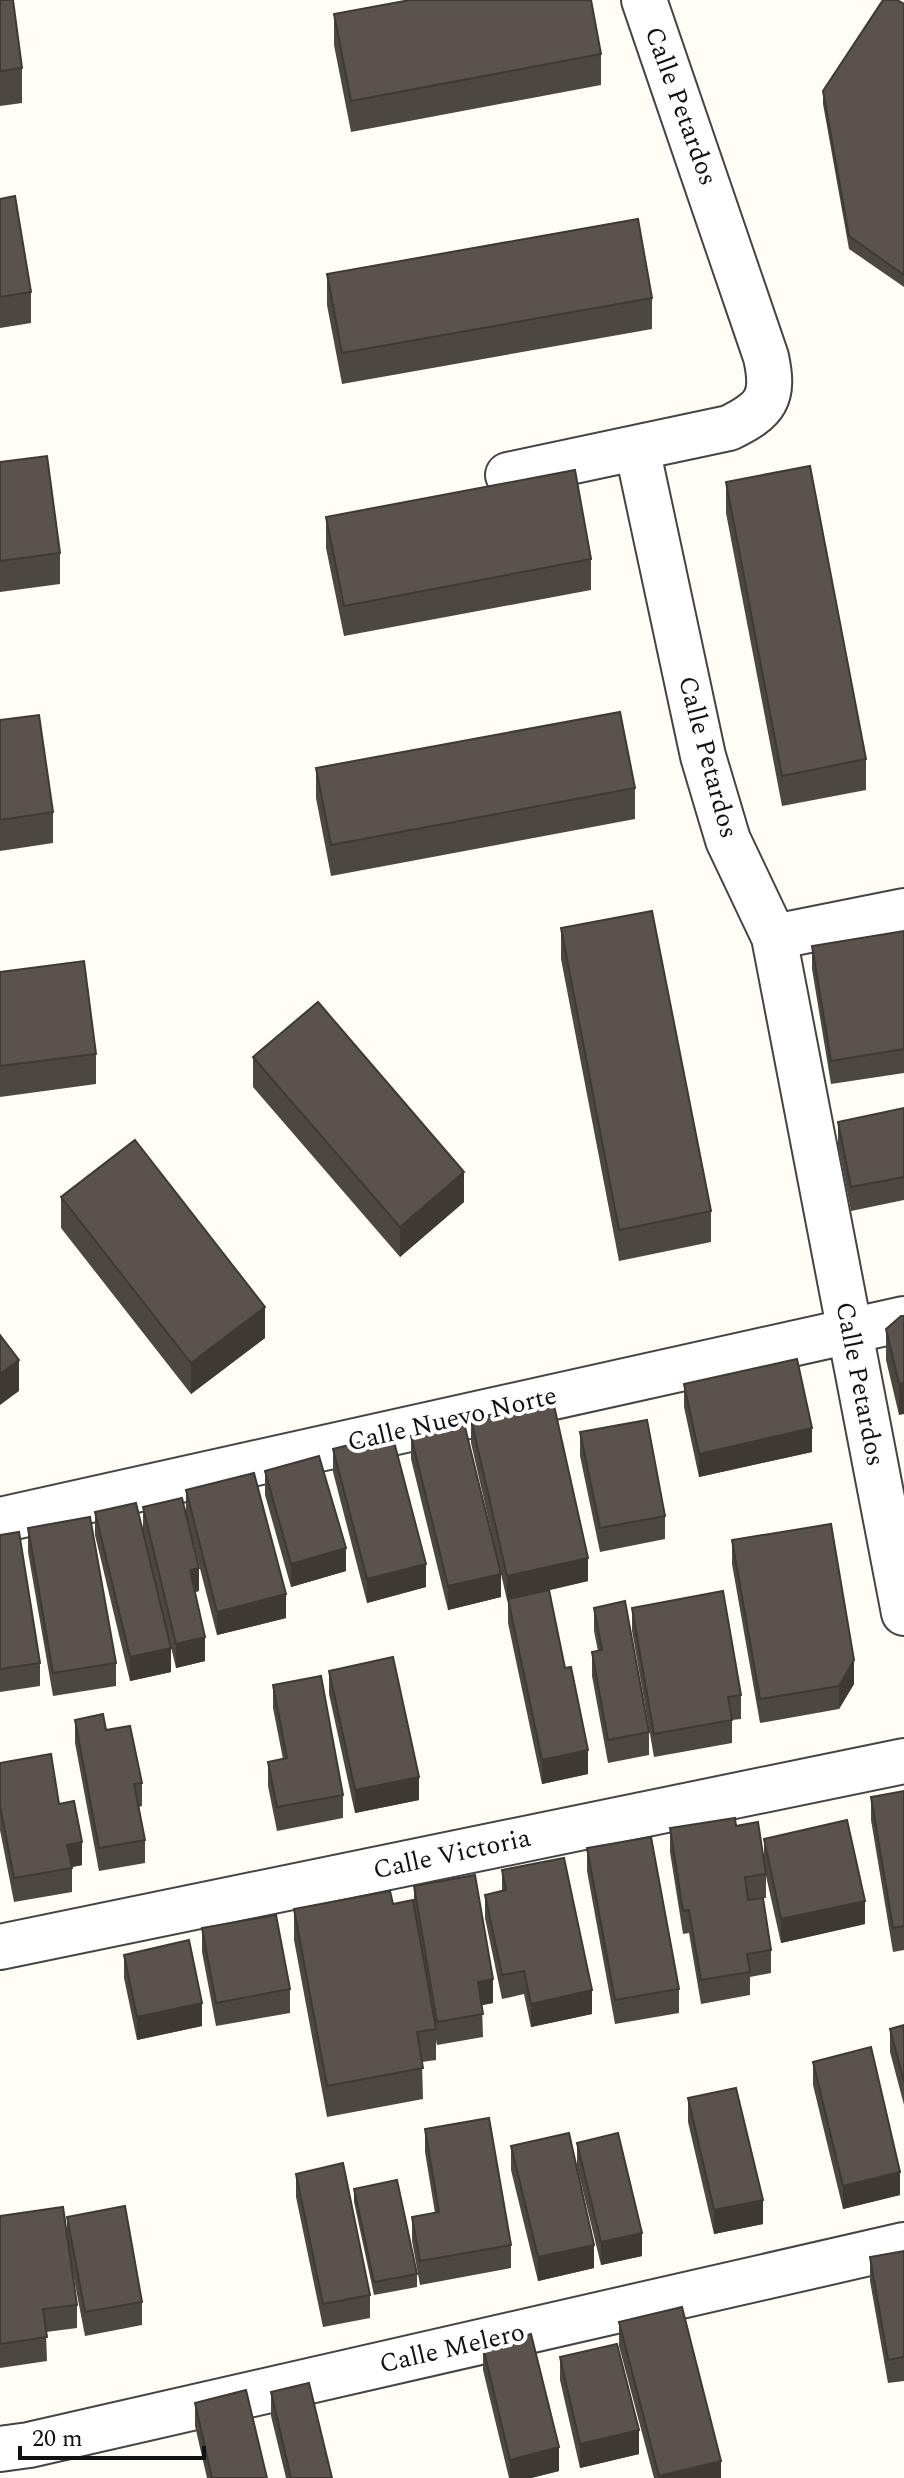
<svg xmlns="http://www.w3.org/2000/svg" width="904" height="2478" font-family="Spectral,serif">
  <rect width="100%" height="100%" fill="#fffdf5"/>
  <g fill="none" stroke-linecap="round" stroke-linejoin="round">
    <g stroke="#444" stroke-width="48">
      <path id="minor" d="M637,448l66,308 25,84 46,97 130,676
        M508,475l221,-47c37,-18 46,-30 37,-71l-122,-357
        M774,937l130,-26
        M0,1520l904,-201
        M0,1947l904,-186
        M0,2449l29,-4 875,-200"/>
    </g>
    <use href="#minor" stroke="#fff" stroke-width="44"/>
  </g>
  <path fill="#4d4742" d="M0,0l22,68v35l-22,3z
    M904,4v283l-55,-38 -26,-145v-13z
    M334,14l267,40v31l-250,47 -17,-87z
    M0,199l31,93v31l-31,5z
    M327,274l325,24v31l-310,55 -15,-79z
    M0,462l60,91v31l-60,8z
    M726,482l140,277v31l-84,16 -56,-293z
    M326,517l265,42v31l-247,46 -18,-88z
    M0,720l53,92v31l-53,8z
    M316,768l319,20v31l-304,57 -15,-78z
    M561,928l150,283v31l-92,19 -58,-302z
    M904,931v142l-73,11 -19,-115v-23z
    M0,972l96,82v30l-96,13z
    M253,1057l211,145 -64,55 -147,-170z
    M904,1108v92l-53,11 -13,-66v-23z
    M61,1197l204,141 -74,56 -130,-166z
    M904,1316l-5,99 -13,-55v-31z
    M684,1384l128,68 -113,25 -15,-70z
    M471,1419l117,162 -81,19 -36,-157z
    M580,1432l85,84v23l-65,13 -20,-96z
    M411,1436l90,161 -53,13 -37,-151z
    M333,1449l93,138 -59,16 -34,-131z
    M265,1471l81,100 -55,16 -26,-92z
    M186,1490l100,128 -69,17 -31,-121z
    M143,1507l56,84 -4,1 10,69 -29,7 -33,-138z
    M95,1512l76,160 -41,9 -35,-146z
    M28,1528l88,135v23l-63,10 -25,-144z
    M0,1535l40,128v23l-40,6z
    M732,1540l122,144 -15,25 -79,14 -28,-159z
    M508,1599l80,175 -46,10 -34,-161z
    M594,1608l55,124v23l-41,8 -16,-87v-24l6,-1 -4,-20z
    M632,1608l109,87v24l-9,1v23l-78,14 -22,-126z
    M329,1671l90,129 -64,13 -26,-119z
    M273,1685l70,110v23l-66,13 -9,-45v-24l15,-3 -10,-51z
    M75,1720l31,10 36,53v23l-3,1 6,33v23l-46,8 -24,-128z
    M0,1763l59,41 23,61 -10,2v25l-58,10 -14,-72z
    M904,1791v159l-11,2 -22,-132v-23z
    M736,1826l28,31v-18l101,85 -84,19 -15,-67v22h-3l8,52v23l-21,4v18l-49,9 -12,-71 -6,1 -13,-82v-24z
    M587,1848l92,141v24l-64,11 -28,-153z
    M502,1870l90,144 -61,13 -7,-33 -22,5 -17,-81v-23l17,-5z
    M414,1886l79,117 -11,2 1,32 -46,8 -1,-5v20l-14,2 1,37 -96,18 -33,-177v-31l99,-5 21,2z
    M202,1928l88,61v24l-74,13 -14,-74z
    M124,1955l78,71 -65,14 -13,-62z
    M904,2025v80l-14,-53v-23z
    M813,2062l87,133 -57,14 -30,-124z
    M688,2098l75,126 -49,10 -26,-112z
    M425,2129l86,116v23l-91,17 -8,-44v-24l23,-4 -10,-61z
    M577,2143l65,113 -41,9 -24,-99z
    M511,2146l83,122 -56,13 -27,-111z
    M296,2174l74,121v23l-47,9 -27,-130z
    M354,2189l63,85v13l-43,8 -20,-93z
    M0,2216l67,19v-18l75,85v23l-57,11 -15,-78 7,47v23l-31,4 1,29 -47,7z
    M904,2251v130l-16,2 -18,-102v-24z
    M619,2322l102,156h-67l-35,-132z
    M483,2347l76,124 -28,7h-22l-26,-108z
    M560,2357l79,97 -59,14 -20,-88z
    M271,2392l61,86h-46l-15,-62z
    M195,2403l72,75h-60l-12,-52z"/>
  <path fill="#3f3936" d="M464,1172v30l-64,55v-30z
    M265,1307v31l-74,56v-31z
    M19,1360v31l-19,14v-31z
    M904,1383v31l-5,1v-31z
    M812,1428v24l-113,25v-23z
    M346,1548v23l-55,16v-23z
    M588,1558v23l-81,19v-24z
    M426,1564v23l-59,16v-24z
    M199,1568v23l-9,2v-23z
    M501,1574v23l-53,13v-24z
    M286,1594v24l-69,17v-23z
    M205,1637v24l-29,7v-24z
    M171,1648v24l-41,9v-24z
    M854,1660v24l-15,25v-23z
    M588,1750v24l-46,10v-24z
    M419,1777v23l-64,13v-23z
    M82,1842v23l-15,3v-23z
    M865,1901v23l-84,19v-24z
    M493,1979v24l-15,3v-24z
    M592,1990v24l-61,13v-23z
    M202,2003v23l-65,14v-23z
    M900,2172v23l-57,14v-23z
    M763,2200v24l-49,10v-24z
    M642,2233v23l-41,9v-23z
    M594,2245v23l-56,13v-24z
    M639,2430v24l-59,14v-24z
    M559,2447v24l-28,7h-21v-18z
    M721,2461v17h-62v-2z"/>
  <path fill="#5a524d" stroke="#3f3936" stroke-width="2" d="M0,0h13l9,68 -22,3z
    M410,0h181l10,54 -250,47 -17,-87z
    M883,0h14l7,4v271l-55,-39 -26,-145z
    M15,196l16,96 -31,5v-98z
    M638,219l14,79 -310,55 -15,-79z
    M47,456l13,97 -60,8v-99z
    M810,466l56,293 -84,17 -56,-294z
    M575,470l16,89 -247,47 -18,-89z
    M620,712l15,76 -304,57 -15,-77z
    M39,715l14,97 -53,8v-100z
    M652,911l59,300 -92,19 -58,-302z
    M904,931v118l-73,12 -19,-115z
    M84,961l12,93 -96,12v-94z
    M318,1002l146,170 -64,55 -147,-170z
    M904,1108v69l-53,10 -13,-65z
    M135,1140l130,167 -74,56 -130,-166z
    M901,1316h3v67l-5,1 -13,-55z
    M0,1335l19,25 -19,14z
    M797,1359l15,69 -113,26 -15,-70z
    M553,1401l35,157 -81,18 -36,-157z
    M647,1420l18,96 -65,12 -20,-96z
    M464,1423l37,151 -53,12 -37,-150z
    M392,1434l34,130 -59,15 -34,-130z
    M319,1456l27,92 -55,16 -26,-93z
    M254,1473l32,121 -69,18 -31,-122z
    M182,1498l17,70 -9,2 15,67 -29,7 -33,-137z
    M136,1503l35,145 -41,9 -35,-145z
    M90,1517l26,146 -63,10 -25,-145z
    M831,1524l23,136 -15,26 -79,13 -28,-159z
    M19,1532l21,131 -40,6v-134z
    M549,1590l16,78 6,-1 17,83 -46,10 -34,-161z
    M723,1591l18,104 -13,2 4,23 -78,14 -22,-126z
    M625,1601l24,131 -41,8 -16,-88 10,-2 -8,-42z
    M393,1657l26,120 -64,13 -26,-119z
    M321,1676l22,119 -66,12 -9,-45 19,-4 -14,-73z
    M103,1714l3,16 24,-4 12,57 -8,1 11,56 -46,8 -24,-128z
    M51,1754l8,50 15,-3 8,41 -15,3 5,23 -58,10 -14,-72v-43z
    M904,1791v135l-11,2 -22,-131z
    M735,1818l1,8 22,-4 8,52 -21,3 3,23 15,-2 8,52 -24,4 3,18 -49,8 -12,-70 -6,1 -13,-83z
    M847,1820l18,81 -84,18 -17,-80z
    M651,1837l28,152 -64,11 -28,-152z
    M564,1858l28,132 -61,14 -7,-33 -22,4 -17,-80 21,-5 -4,-20z
    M475,1875l18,104 -15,3 5,32 -46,8 -23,-136z
    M390,1891l3,13 20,-4 23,129 -19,3 6,36 -96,18 -33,-177z
    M276,1915l14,74 -74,14 -14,-75z
    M189,1940l13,63 -65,14 -13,-62z
    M904,2025v57l-14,-53z
    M871,2047l29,125 -57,14 -30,-124z
    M736,2088l27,112 -49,10 -26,-112z
    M489,2118l22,127 -91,16 -8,-44 27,-5 -14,-83z
    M569,2133l25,112 -56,12 -27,-111z
    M618,2133l24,100 -41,9 -24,-99z
    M343,2163l27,132 -47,9 -27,-130z
    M397,2180l20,94 -43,8 -20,-93z
    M125,2206l17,96 -57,10 -18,-95z
    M63,2207l14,98 -34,4 4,28 -47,7v-128z
    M904,2251v106l-16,3 -18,-103z
    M682,2307l39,154 -62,15 -40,-154z
    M531,2334l28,113 -49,13 -27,-113z
    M617,2344l22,86 -59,14 -20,-87z
    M309,2383l23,95h-41l-20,-86z
    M246,2390l21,88h-55l-17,-75z"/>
  <g text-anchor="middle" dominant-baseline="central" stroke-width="8" stroke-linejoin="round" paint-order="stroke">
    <g font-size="26" fill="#111" stroke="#fff">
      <text transform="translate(681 106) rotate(70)">Calle Petardos</text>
      <text transform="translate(708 757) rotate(75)">Calle Petardos</text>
      <text transform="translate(860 1384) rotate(79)">Calle Petardos</text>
      <text transform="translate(452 1419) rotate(-13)">Calle Nuevo Norte</text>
      <text transform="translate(452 1854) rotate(-12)">Calle Victoria</text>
      <text transform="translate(452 2348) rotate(-13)">Calle Melero</text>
    </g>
  </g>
  <path d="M20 2446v12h184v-12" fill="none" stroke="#111111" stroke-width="4"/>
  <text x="32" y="2446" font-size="24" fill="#111111" stroke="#ffffff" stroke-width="6" paint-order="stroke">20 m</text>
</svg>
